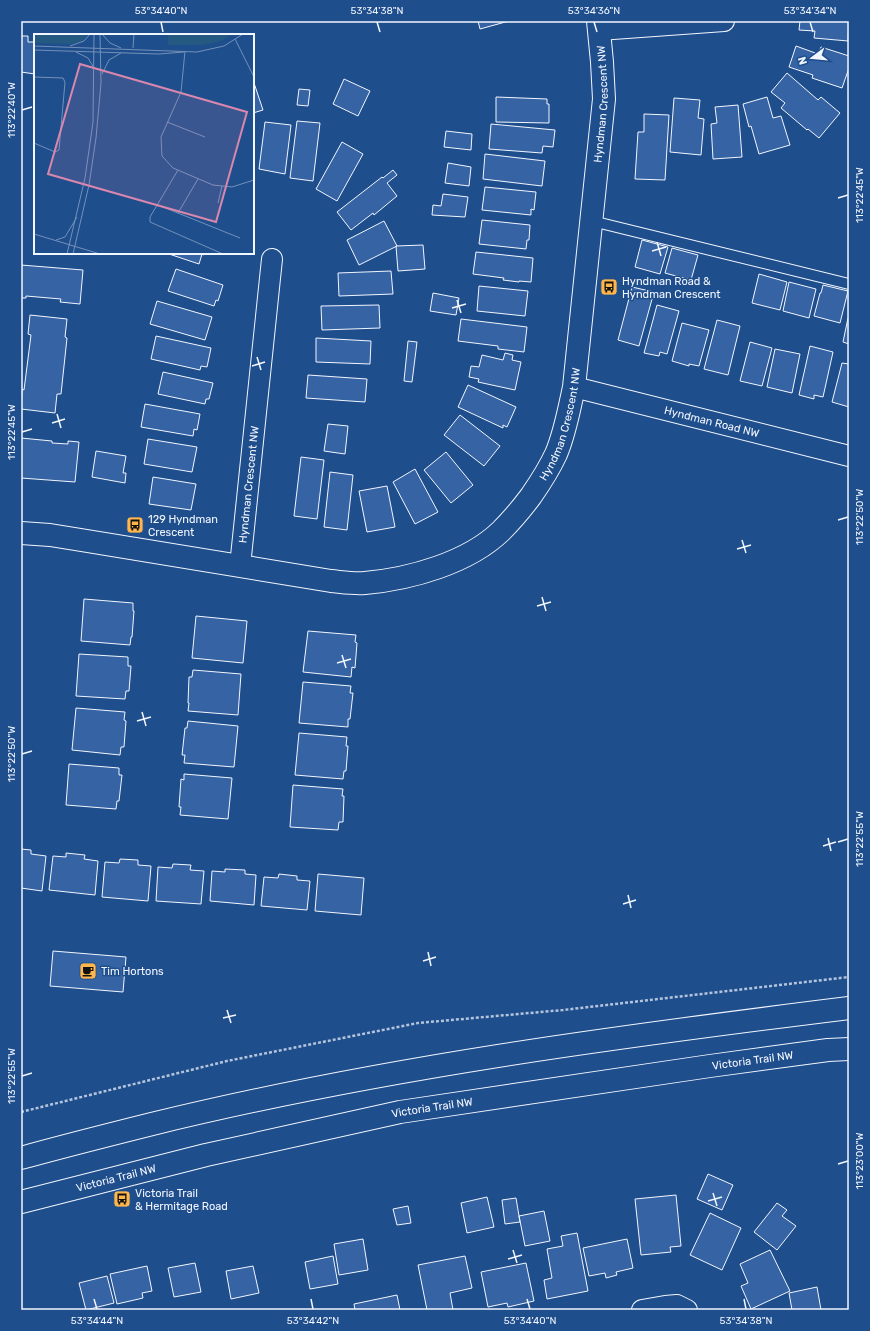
<svg xmlns="http://www.w3.org/2000/svg" width="870" height="1331" font-family="Rubik,sans-serif">
  <rect width="100%" height="100%" fill="#1f4e8c"/>
  <path fill="#3563a3" stroke="#f2f6ff" d="M478,21h31l-29,8z
    M800,21h49l-1,20 -34,-3 1,-7 -16,-1z
    M21,36h7v6h7v32l-14,-2z
    M796,46l22,8 3,-7 28,9v12l-7,20 -30,-10 1,-3 -24,-8z
    M787,73l31,27 3,-3 19,16 -21,25 -11,-9 -1,1 -26,-22 4,-5 -14,-11z
    M344,79l26,12 -12,25 -25,-12z
    M253,83h1l9,27 -10,3z
    M299,89l11,1 -2,16 -11,-1z
    M496,97l51,2v5h2v19l-53,-1z
    M767,97l6,21 8,-2 9,29 -31,9 -8,-28 -2,1 -6,-23z
    M674,98l26,2 -2,18 6,1 -3,36 -31,-3z
    M738,105l4,52 -29,2 -2,-35 6,-1 -2,-16z
    M644,114l25,1 -4,65 -30,-1 3,-47h6z
    M297,121l23,2 -7,58 -23,-3z
    M265,122l26,3 -6,49 -26,-5z
    M491,124l64,6 -2,17 -10,-1 -1,7 -53,-4z
    M446,131l26,3 -1,16 -27,-3z
    M342,142l21,12 -26,47 -21,-12z
    M485,154l60,7 -3,25 -59,-7z
    M448,163l23,4 -2,19 -24,-3z
    M393,170l4,5 -10,8 10,13 -23,19 -1,-2 -22,17 -14,-18 45,-35 1,1z
    M485,187l51,5 -2,18 -3,-1v6l-49,-5z
    M443,194l25,3 -3,20 -33,-2 1,-10 8,1z
    M482,220l48,5 -1,15h-2l-1,9 -47,-5z
    M384,221l13,25 -38,19 -12,-25z
    M642,240l26,7 -8,27 -25,-7z
    M423,245l2,24 -27,2 -2,-25z
    M672,248l26,7 -7,25 -26,-7z
    M476,252l57,6 -2,24 -12,-1v1l-16,-2 1,-2 -31,-4z
    M166,253h39l-1,2 -2,-1 -3,10z
    M21,265l62,5 -3,34 -20,-2 1,-3 -35,-3v2h-5z
    M176,269l47,16 -5,16 -2,-1 -2,6 -46,-15z
    M391,271l2,23 -54,2 -1,-23z
    M759,274l28,8 -7,28 -28,-7z
    M789,282l27,7 -7,29 -26,-7z
    M823,285l25,6 -8,32 -26,-7 6,-23h1z
    M479,286l49,5 -3,25 -48,-5z
    M632,287l22,5 -15,54 -21,-6z
    M433,293l26,5 -3,17 -26,-4z
    M157,301l55,16 -7,23 -55,-16z
    M379,305l1,23 -58,2 -1,-24z
    M657,305l22,6 -12,43 -7,-2 -1,4 -15,-3z
    M30,315l37,4 -2,18 2,1 -6,56h-4l-2,19 -34,-4 1,-20 2,1 7,-55 -3,-1z
    M848,318l1,1v25l-6,-2z
    M461,319l66,8 -3,25 -26,-3v-3l-40,-5z
    M717,320l23,6 -12,49 -24,-6z
    M682,323l27,7 -10,36 -10,-2v2l-17,-5z
    M156,336l55,12 -4,19 -6,-1 -1,4 -49,-11z
    M316,338l55,3 -1,23 -54,-2z
    M408,341l9,1 -5,40 -8,-1z
    M750,342l22,6 -10,38 -22,-5z
    M810,346l23,6 -10,45 -9,-2v4l-15,-4z
    M775,349l25,5 -8,39 -25,-6z
    M505,353l8,2 -1,5 9,2 -6,28 -37,-8 1,-3 -10,-2 2,-11 8,1 3,-12 21,5z
    M842,363l7,1v43l-17,-5z
    M163,372l50,11 -4,16h-3l-1,5 -47,-10z
    M308,375l59,4 -2,23 -59,-4z
    M468,385l48,22 -9,20 -4,-2v3l-45,-21z
    M145,404l55,10 -3,16 -3,-1 -1,7 -52,-9z
    M460,415l40,31 -16,20 -40,-31z
    M328,424l20,2 -3,28 -21,-3z
    M21,438l31,3v2l16,1v-3l11,1 -4,40 -54,-4z
    M148,439l49,8 -5,25 -48,-8z
    M96,451l30,5 -3,17h3l-1,10 -33,-6z
    M446,452l27,33 -22,18 -27,-33z
    M301,457l23,3 -7,59 -23,-3z
    M415,469l23,43 -23,12 -22,-42z
    M330,472l23,3 -6,55 -23,-3z
    M153,477l43,7 -5,26 -42,-6z
    M387,486l8,41 -28,5 -8,-41z
    M84,599l49,4v8h1l-2,26h-1l-1,8 -49,-4z
    M196,616l51,5 -4,42 -51,-5z
    M308,631l48,4 -1,7 2,1 -2,25 -3,-1 -1,10 -48,-5z
    M79,654l49,3v9h3l-2,25h-3l-1,8 -49,-3z
    M193,670l48,4 -3,41 -50,-4 1,-8h-1l1,-26h3z
    M303,682l48,4 -1,7h3l-3,26h-2v8l-49,-4z
    M76,708l49,4 -1,8 2,1 -2,26h-3l-1,8 -48,-5z
    M188,721l50,5 -4,41 -50,-4 1,-8h-3l3,-27h2z
    M299,733l48,4 -1,9h2l-2,25h-2l-1,8 -48,-4z
    M69,764l50,4v7h3l-3,26h-2l-1,8 -50,-4z
    M184,774l48,4 -4,41 -48,-4 1,-8h-2l2,-28 3,1z
    M293,785l50,4 -1,7h2l-1,26h-4l-1,8 -48,-3z
    M21,849l10,1v4l15,2 -4,35 -21,-3z
    M66,853l19,2 -1,4 14,2 -3,34 -46,-5 4,-34 13,1z
    M120,859l18,1v5l13,1 -3,35 -46,-4 3,-35 14,1z
    M173,864l18,1 -1,5 14,1 -3,33 -45,-3 2,-34 14,1z
    M225,869l20,1v4l11,1 -2,30 -44,-4 2,-30 13,1z
    M279,874l18,2v4l13,1 -3,29 -46,-4 3,-29 14,1z
    M318,874l46,4 -3,37 -46,-4z
    M53,951l73,6 -3,35 -73,-6z
    M708,1174l25,11 -11,25 -25,-11z
    M676,1195l5,51 -11,1 1,5 -30,3 -6,-56z
    M487,1197l7,30 -27,6 -6,-30z
    M516,1198l4,24 -15,2 -3,-24z
    M777,1203l10,7 -5,6 14,10 -19,24 -23,-18z
    M408,1206l3,17 -14,2 -4,-16z
    M544,1211l6,30 -25,5 -6,-30z
    M710,1213l31,15 -19,42 -32,-15z
    M577,1233l11,58 -41,8 -3,-19 8,-2 -5,-29 16,-3 -2,-10z
    M363,1239l5,31 -29,5 -5,-31z
    M627,1239l6,29 -17,4 1,3 -11,3 -1,-5 -16,3 -6,-28z
    M770,1250l20,41 -39,18 -10,-23 7,-3 -8,-19z
    M333,1256l5,28 -28,5 -5,-27z
    M465,1256l7,32 -22,5 3,17h-26l-9,-45z
    M195,1263l6,29 -27,5 -6,-29z
    M526,1263l8,38 -26,6 -1,-4 -19,4 -7,-35z
    M147,1266l5,25 -10,2 1,5 -26,6 -7,-30z
    M253,1266l6,27 -28,6 -5,-28z
    M107,1276l7,27 -28,7 -7,-27z
    M817,1287l4,23h-29l-3,-17z
    M397,1295l3,15h-45l-1,-6z"/>
  <g fill="none" stroke-linecap="round" stroke-linejoin="round">
    <g stroke="#f2f6ff" stroke-width="12">
      <path id="lane" d="M592,221l257,63"/>
    </g>
    <g stroke="#f2f6ff" stroke-width="22">
      <g id="street">
        <path d="M599,30l125,-9"/>
        <path id="s1" d="M574,387l275,69"/>
        <path id="s2" d="M240,566l32,-307"/>
        <path d="M642,1310l23,-4 12,-1 10,5"/>
      </g>
    </g>
    <g stroke="#f2f6ff" stroke-width="24">
      <g id="secondary">
        <path id="s3" d="M21,533l29,2 31,5 250,41c11,1 23,3 34,2 45,-4 103,-20 136,-52 11,-11 21,-23 30,-35 9,-13 18,-27 25,-42 9,-21 13,-44 18,-67l30,-288 -2,-37 -4,-41"/>
        <path d="M21,1158c43,-12 87,-23 131,-34 229,-56 463,-87 697,-116"/>
        <path id="s4" d="M21,1202l185,-47 194,-43 310,-46 118,-16 21,-1"/>
      </g>
    </g>
    <path stroke="#b3c4dc" stroke-width="2.5" stroke-dasharray="3 2" stroke-linecap="butt" d="M21,1112l206,-51 191,-38 145,-13 286,-33"/>
    <use href="#lane" stroke="#1f4e8c" stroke-width="10"/>
    <use href="#street" stroke="#1f4e8c" stroke-width="20"/>
    <use href="#secondary" stroke="#1f4e8c" stroke-width="22"/>
  </g>
  <path fill="none" stroke="#f2f6ff" stroke-width="1.5" d="M161,22l2,10M377,22l3,10M594,22l3,10M810,22l3,10M22,110l10,-3M838,198l10,-3M657,242l4,14M652,251l14,-4M457,300l4,13M452,308l14,-4M257,357l4,13M252,366l13,-4M57,414l4,14M52,423l13,-4M22,432l10,-3M838,520l10,-3M742,540l4,13M737,549l14,-4M542,597l4,14M537,606l14,-4M342,655l4,13M337,663l14,-4M142,712l4,14M137,721l14,-4M22,754l10,-3M828,838l3,13M838,842l10,-3M823,846l13,-4M628,895l3,13M623,904l13,-4M428,952l3,14M423,961l13,-4M227,1010l4,13M223,1018l13,-3M22,1076l10,-3M838,1164l10,-3M713,1193l4,13M708,1201l14,-4M513,1250l4,13M508,1259l14,-4M94,1299l3,10M311,1299l2,10M527,1299l3,10M744,1299l2,10"/>
  <defs>
    <g id="bus-square" transform="scale(0.9)"><rect x="-9" y="-9" width="18" height="18" rx="4" fill="#ffb74d" stroke="#1f4e8c"/><path d="M-5-6H5V4H4V6H2V4H-2V6H-4V4H-5ZM-3.5-4V0h7V-4ZM-3.5 1.2v1.5H-2V1.2ZM2 1.2v1.5H3.5V1.2Z" fill="#111"/></g>
    <g id="cafe-square" transform="scale(0.9)"><rect x="-9" y="-9" width="18" height="18" rx="4" fill="#ffb74d" stroke="#1f4e8c"/><path d="M-5.5-4.5H6V0H3Q3 3.5 0 3.5H-2.5Q-5.5 3.5-5.5 0ZM3-3.2v2h1.7v-2ZM-6 4.5H4V6H-6Z" fill="#111"/></g>
  </defs>
  <g fill-rule="evenodd">
    <use href="#bus-square" x="609" y="287"/>
    <use href="#bus-square" x="135" y="525"/>
    <use href="#cafe-square" x="88" y="971"/>
    <use href="#bus-square" x="122" y="1199"/>
  </g>
  <g text-anchor="middle" dominant-baseline="central" stroke-width="3" stroke-linejoin="round" paint-order="stroke">
    <g font-size="11" fill="#f2f6ff" stroke="#1f4e8c">
      <text stroke="none"><textPath href="#s3" startOffset="945">Hyndman Crescent NW</textPath></text>
      <text stroke="none"><textPath href="#s1" startOffset="142">Hyndman Road NW</textPath></text>
      <text stroke="none"><textPath href="#s3" startOffset="621">Hyndman Crescent NW</textPath></text>
      <text stroke="none"><textPath href="#s2" startOffset="82">Hyndman Crescent NW</textPath></text>
      <text stroke="none"><textPath href="#s4" startOffset="746">Victoria Trail NW</textPath></text>
      <text stroke="none"><textPath href="#s4" startOffset="422">Victoria Trail NW</textPath></text>
      <text stroke="none"><textPath href="#s4" startOffset="98">Victoria Trail NW</textPath></text>
    </g>
    <g font-size="11" fill="#f2f6ff" stroke="#1f4e8c" text-anchor="start">
      <text x="622" y="281">Hyndman Road &amp;<tspan x="622" dy="13">Hyndman Crescent</tspan></text>
      <text x="148" y="519">129 Hyndman<tspan x="148" dy="13">Crescent</tspan></text>
      <text x="101" y="971">Tim Hortons</text>
      <text x="135" y="1193">Victoria Trail<tspan x="135" dy="13">&amp; Hermitage Road</tspan></text>
    </g>
  </g>
  <g transform="translate(34 34)">
    <rect width="220" height="220" fill="#1f4e8c"/>
    <path d="M0,0h54l-6,7 -12,3 -36,-1zM199,0l-15,8 -17,3h-33v-10h-4z" fill="#245a82"/>
    <path fill="none" stroke="#7391ba" stroke-width="1" d="M68,0l8,9 11,5M201,5l19,38M0,12l163,6 27,-6 19,-12M36,12l14,-5 6,-7M99,14l1,-14M0,16l125,4 25,-2M151,17l-4,41 -20,45 1,19 11,12 40,17 19,2 22,-7M42,18l12,6 6,10M68,40l7,-14 12,-7M0,43l29,1 2,4 -6,68 -4,2 -21,-9M133,88l38,15M144,136l-28,47v5l73,32M184,169l4,-17M124,171l82,33M144,179l20,-34M0,200l66,20M22,206l9,-3 12,-20M33,220l18,-76 8,-56 1,-88M39,220l16,-69 7,-47 5,-55 -1,-49"/>
    <path fill="#da87ad" fill-opacity="0.15" stroke="#da87ad" stroke-width="2" d="M46,30l167,48 -31,110 -168,-48z"/>
    <rect width="220" height="220" fill="none" stroke="#f2f6ff" stroke-width="2"/>
  </g>
  <rect width="870" height="1331" fill="none" stroke="#1f4e8c" stroke-width="44"/>
  <g transform="translate(812 58) rotate(254)" stroke="#1f4e8c" stroke-width="3" paint-order="stroke">
  <path d="M0-3L7 15L0 10L-7 15Z" fill="#f2f6ff"/>
  <text y="-6" font-size="11" font-weight="bold" text-anchor="middle" fill="#f2f6ff">N</text>
  </g>
  <rect x="22" y="22" width="826" height="1287" fill="none" stroke="#f2f6ff" stroke-width="1.5"/>
  <g font-size="10" text-anchor="middle" fill="#f2f6ff">
    <text x="161" y="14">53°34'40"N</text>
    <text x="377" y="14">53°34'38"N</text>
    <text x="594" y="14">53°34'36"N</text>
    <text x="810" y="14">53°34'34"N</text>
    <text transform="translate(11 110) rotate(-90)" y="4">113°22'40"W</text>
    <text transform="translate(859 195) rotate(-90)" y="4">113°22'45"W</text>
    <text transform="translate(11 432) rotate(-90)" y="4">113°22'45"W</text>
    <text transform="translate(859 517) rotate(-90)" y="4">113°22'50"W</text>
    <text transform="translate(11 754) rotate(-90)" y="4">113°22'50"W</text>
    <text transform="translate(859 839) rotate(-90)" y="4">113°22'55"W</text>
    <text transform="translate(11 1076) rotate(-90)" y="4">113°22'55"W</text>
    <text transform="translate(859 1161) rotate(-90)" y="4">113°23'00"W</text>
    <text x="97" y="1324">53°34'44"N</text>
    <text x="313" y="1324">53°34'42"N</text>
    <text x="530" y="1324">53°34'40"N</text>
    <text x="746" y="1324">53°34'38"N</text>
  </g>
</svg>
